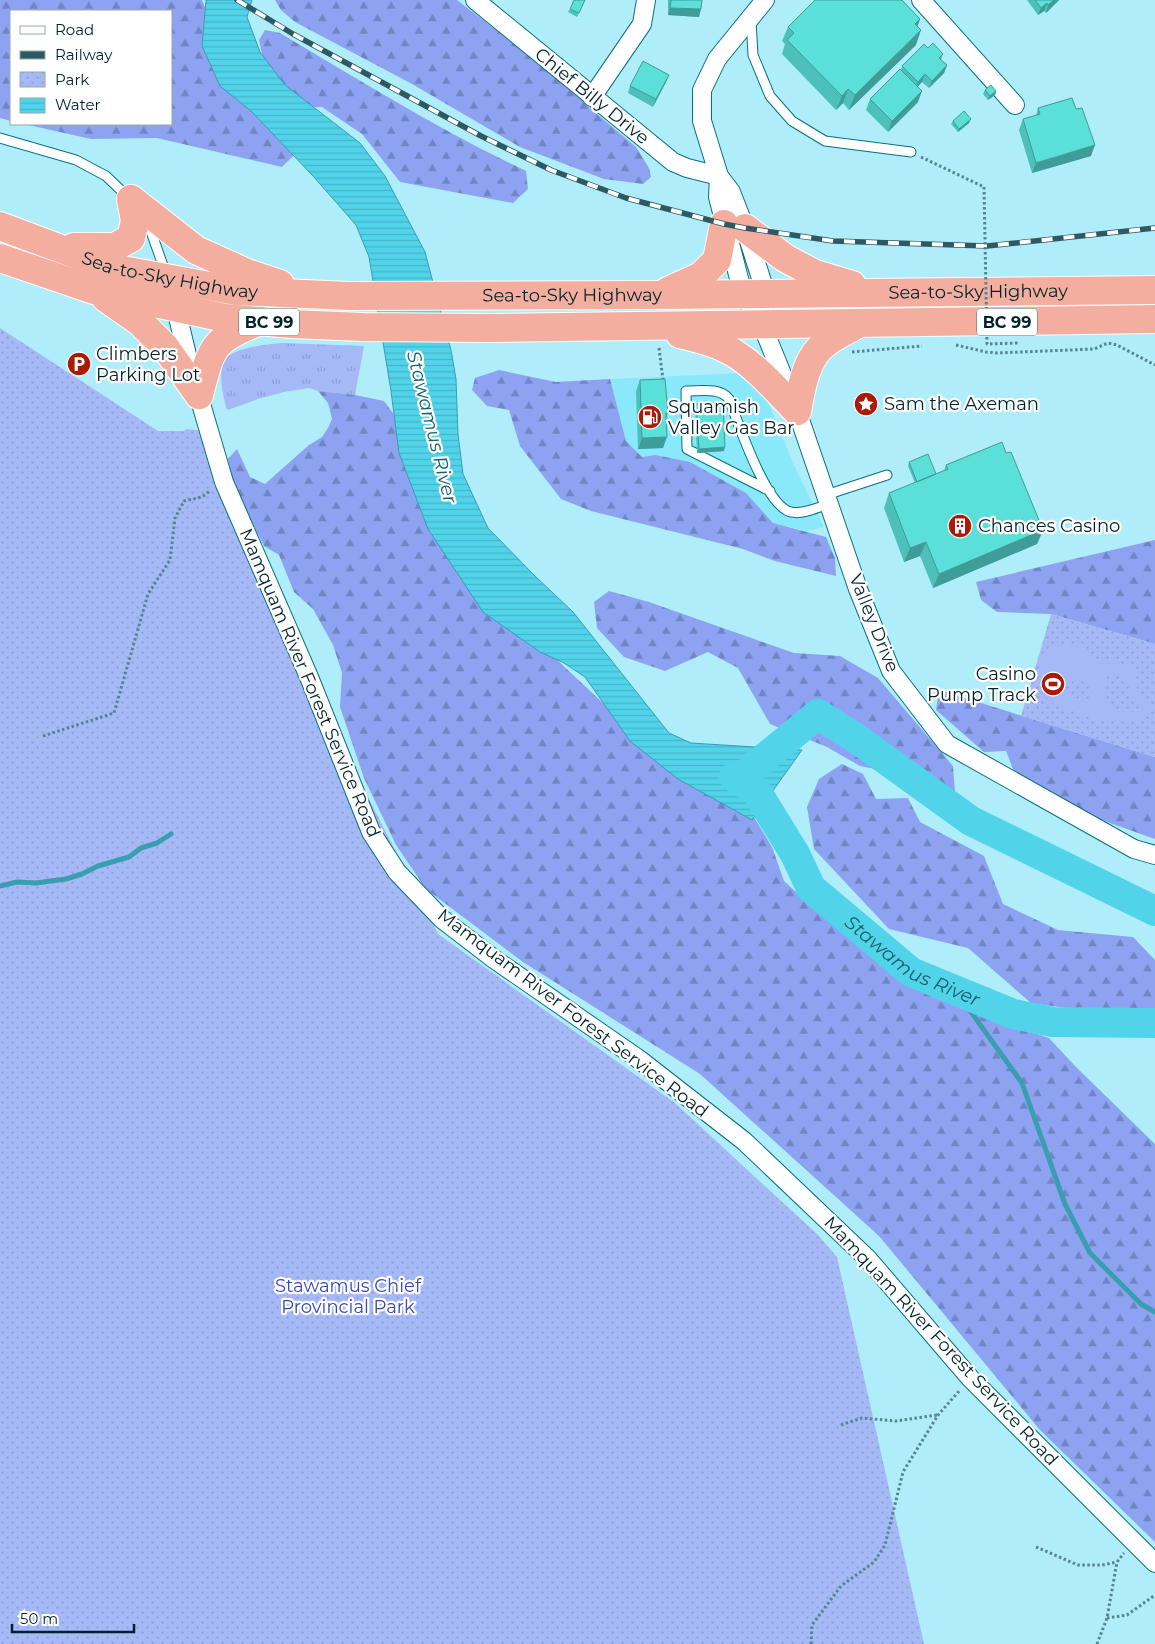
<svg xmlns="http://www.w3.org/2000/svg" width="1155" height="1644" font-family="Montserrat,sans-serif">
  <defs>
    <pattern id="grass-tufts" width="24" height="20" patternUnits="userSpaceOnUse" patternTransform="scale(1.25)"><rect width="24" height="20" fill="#a6b9f7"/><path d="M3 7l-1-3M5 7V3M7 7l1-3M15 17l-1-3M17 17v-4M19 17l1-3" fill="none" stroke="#8d9fd4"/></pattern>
    <pattern id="forest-firs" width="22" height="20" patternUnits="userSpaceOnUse" patternTransform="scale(1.25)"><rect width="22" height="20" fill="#8da3f1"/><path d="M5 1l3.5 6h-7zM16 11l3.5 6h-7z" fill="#7184c3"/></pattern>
    <pattern id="park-dots" width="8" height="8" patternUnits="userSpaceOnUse" patternTransform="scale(1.25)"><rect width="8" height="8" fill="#a6b9f7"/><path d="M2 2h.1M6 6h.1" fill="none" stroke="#8d9fd4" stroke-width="1.8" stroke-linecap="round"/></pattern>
    <pattern id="water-rules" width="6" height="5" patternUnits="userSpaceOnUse" patternTransform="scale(1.25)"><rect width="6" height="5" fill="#51d3ea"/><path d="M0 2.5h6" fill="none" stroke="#45b5c9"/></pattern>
  </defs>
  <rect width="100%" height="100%" fill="#b0edfa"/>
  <path fill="#89e8fa" d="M743,373l16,17 11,16 22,55 32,66 -17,4 -34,-8 -27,-30 -91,-38 -13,2 -16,-16 -16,-62z"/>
  <path fill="url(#grass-tufts)" d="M282,343l82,3 -9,49 -37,-4 -9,-3 -25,4 -26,7 -30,11 -2,-2c-3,-15 -8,-33 -2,-47 6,-13 45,-17 58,-18z"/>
  <path fill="url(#forest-firs)" d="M0,0h202l8,19 85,135 -13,13 -125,-29 -66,1 -67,-15h147v-113h-160v110l-11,-3z
    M275,0h182l104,80 30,29 45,38 13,21 2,9 -8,7 -39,-5 -84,-32 -108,-63 -117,-62 -14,-12z
    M265,30l15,3c81,48 161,98 246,138l2,18 -15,14 -113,-21 -38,-48 -40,-27 -25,1 -32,-39 -6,-29z
    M499,370l57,12 54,-3 16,62 16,16 13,-2 35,7 56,31 27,30 53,14 9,21 1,18 -61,-15 -32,-12 -152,-38 -30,-12 -41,-53 -11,-36 -22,-4 -15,-16 3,-12z
    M318,391l37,4 29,6 14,19 142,224 109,102 99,61 24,40 12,34 35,32 182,109 48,16 26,28 80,78v398l-115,-112 -161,-194 -179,-162 -177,-112 -97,-73 -30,-44 -32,-67 -24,-71 2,-34 -9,-28 -20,-36 -19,-17 -15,-37 -15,-9 -29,-57 -7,-30 9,-10 13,28 15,7 44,-39 13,-8 6,-9 4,-9 -4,-16z
    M1155,540v104l-104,-30 -54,-2 -16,-12 -5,-18z
    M609,591l40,11 145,51 46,3 38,22 75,88 2,27 -23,-1 -29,-18 -43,-8 -33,-19 -57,-23 -32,-56 -30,-16 -43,19 -41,-14 -27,-29 -3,-26z
    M939,690l216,67v82l-62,-22 -78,-43 -9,-23 -22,1 -48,-42z
    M842,764l21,10 13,25 32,-1 12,24 64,34 19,48 55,26 75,7 22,23v51l-23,19 -37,3 -22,-24 -42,-6 -63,-55 -79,-19 -75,-80 -7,-42 12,-28z"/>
  <path fill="url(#park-dots)" d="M0,328l158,103h26l2,-2 19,2 142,325 91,178 237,169 143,132 19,22 87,387h-924z
    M1051,614l104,30v113l-134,-41z"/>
  <path fill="#a6b9f7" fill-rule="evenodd" d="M1067,645h8l19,14 19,1 19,9 4,5 1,18 12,15 -1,8 -12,7h-24l-24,-5 -37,-15 -8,-9 -4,-6v-28l17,-12zM1118,673c11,4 9,12 14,21 3,6 8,8 9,15l-2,2c-7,1 -18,3 -24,-1 -8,-4 -14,-25 -8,-33 2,-3 7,-3 11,-4zM1076,681c11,0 16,1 16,13l-6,9 -5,-2 -19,-13v-2z"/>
  <path fill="url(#water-rules)" stroke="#399eb0" d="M206,0h46l-5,17 13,35 25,33 75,58 25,33 40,76 26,98 5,29 2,55 5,40 25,54 47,48 38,36 96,121 22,10 111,7 -50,70 -74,-41 -48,-38 -45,-64 -21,-14 -24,-11 -57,-40 -55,-83 -29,-76 -8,-62 -22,-134 -13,-32 -43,-49 -62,-65 -31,-25 -18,-40z"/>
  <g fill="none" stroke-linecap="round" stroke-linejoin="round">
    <path stroke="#399eb0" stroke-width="5" d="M0,886l17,-4 19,1 30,-4 16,-5 16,-8 31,-9 12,-9 16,-5 14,-9
      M956,991l66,92 43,121 25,49 51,51 14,8"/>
    <g stroke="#51d3ea" stroke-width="30">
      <path d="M744,775l74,-61 39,25 114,82 184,90"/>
      <path id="s1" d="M734,777l23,15 38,62 16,34 100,84 102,42 40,8 102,1"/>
    </g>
    <g stroke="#07707f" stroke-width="11">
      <path id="service" d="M751,20l2,35 17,41 22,25 33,20 86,11
        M0,138l76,22 30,16 22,21
        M148,223l18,51
        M770,491l-83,-42 -1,-58c14,0 34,-4 43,8 9,23 37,108 62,113 12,3 27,-5 38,-8
        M826,495l61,-20"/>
    </g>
    <g stroke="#07707f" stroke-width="20">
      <path id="minor" d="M475,0l198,162 14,6 32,8
        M765,0l-48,59 -15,31v31l17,55 12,16 14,36 21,66 -4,31 35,86 61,178 33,82 56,73 187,105 21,6
        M921,0l94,105
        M592,97l50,-73 4,-24
        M719,176l-1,21 25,97 19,31
        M174,301l15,62 35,119 85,195 62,155 26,40 45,47 52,40 146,101 104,81 124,118 102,119 185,185"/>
    </g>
    <g stroke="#fff" stroke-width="30">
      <g id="trunk">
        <path d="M131,199l65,51 51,23 33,11"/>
        <path id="s2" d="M0,226l112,42 124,23 113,5 310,-1 496,-5"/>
        <path d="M745,228l40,30 30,16 37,11"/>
        <path d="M74,247h41l16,-9 4,-17 -4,-22"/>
        <path d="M0,258l94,32 131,28 66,6 72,3 127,1 665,-9"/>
        <path d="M668,291l33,-15 16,-16 7,-36"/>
        <path d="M106,298l34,24 25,25 34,48"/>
        <path d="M680,334c18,4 38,9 54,19 24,15 43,38 63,58"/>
        <path d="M199,395c13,-49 12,-54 61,-74"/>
        <path d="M797,411c4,-20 7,-41 18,-57 10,-14 29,-22 43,-30"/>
      </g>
    </g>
    <path stroke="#55858e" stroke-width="3" stroke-dasharray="2.5 2.5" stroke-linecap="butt" d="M921,157l63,30
      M956,345l30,7 11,1 97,-4 14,-6 9,2 38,20
      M659,348l4,32
      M852,352l70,-6
      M43,736l71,-23 34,-119 22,-34 5,-42 9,-17 18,-4 8,-6
      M841,1425l21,-7 34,3 41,-6
      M1036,1547l42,18h24l15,-3
      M1107,1618l20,-3 28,-20
      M811,1644l1,-19 29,-39 33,-24 11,-17 18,-73 35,-57 22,-25
      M1097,1644l10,-26 10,-56 7,-9"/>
    <use href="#service" stroke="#fff" stroke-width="9"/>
    <use href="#minor" stroke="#fff" stroke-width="18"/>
    <use href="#trunk" stroke="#f4aea0" stroke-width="28"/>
    <g stroke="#2f5961" stroke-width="5.5">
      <path id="rail" d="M237,0l56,34 188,102 70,34 75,28 98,26 21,4 88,13 154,5 168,-18"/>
    </g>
    <use href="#rail" stroke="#fff" stroke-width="4" stroke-dasharray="11" stroke-linecap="butt"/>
    <path stroke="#55858e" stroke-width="3" stroke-dasharray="2.5 2.5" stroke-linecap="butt" d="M984,187l3,157 31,-1"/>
  </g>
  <path fill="#4dc0bb" d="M585,0l-8,17 -9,-5 2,-3z
    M668,0h34l-3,17 -31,-2z
    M1027,0h32l-13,13 -2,-2 -6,4z
    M920,19l-3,8 -1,18 -67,65 -6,-7 -7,7 -54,-56 3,-10 -3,-3 6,-14z
    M928,48l15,6 -2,6 6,5 -3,8 -15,15 -7,-6 -4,4v16l-30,30 -22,-22 4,-11 31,-29 1,-4z
    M669,75l-3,7 -13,25 -25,-14 2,-7z
    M985,90l11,1 -1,4 -7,5 -5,-6z
    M1038,108l38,1 15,47 -59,17 -13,-43 4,-11 13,-3z
    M953,121l16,2 -11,9 -7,-8z
    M640,380l28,33 -2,6 -3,29 -25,1 -2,-58z
    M696,404l28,47 -27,2 -2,-46z
    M1006,453l37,77 -6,14 -104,44 -13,-32 -16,6 -20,-54 5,-15 26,-10 -7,-17 1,-4 27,12 8,-3 2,-6z"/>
  <path fill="#3f9c98" d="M1054,0h5l-13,13 2,-8z
    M1047,3l-3,8 -6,4 3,-7z
    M670,8l31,1 -2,8 -31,-2z
    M920,19l-5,14v-9z
    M921,30l-5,15 -67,65 6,-15z
    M947,65l-3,8 -15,15 3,-7z
    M925,74l-3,8 -7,7 3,-7z
    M669,75l-3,7 -13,25 3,-8z
    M848,89l-5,14 -7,7 6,-14z
    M922,91l-4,11 -30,30 4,-11z
    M996,91l-1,4 -7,5 2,-4z
    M971,119l-2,4 -11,9 1,-3z
    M1095,145l-4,11 -59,17 4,-10z
    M667,437l-4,11 -25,1 4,-11z
    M725,447l-1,4 -27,2 2,-4z
    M1043,530l-6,14 -104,44 6,-14z
    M926,542l-6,14 -16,6 6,-14z"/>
  <path fill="#5adfd9" stroke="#3f9c98" d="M574,0h11l-6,13 -9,-4z
    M671,0h31l-1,9 -31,-1z
    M815,0h87l18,19 -5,5 6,6 -66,65 -7,-6 -6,7 -55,-56 7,-7 -6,-6z
    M1035,0h19l-6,5 -1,-2 -6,5z
    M933,43l10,11 -4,4 8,7 -15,16 -7,-7 -7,8 -16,-16 22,-22 4,4z
    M643,61l26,14 -13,24 -26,-13z
    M900,69l22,22 -30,30 -22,-22z
    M991,85l5,6 -6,5 -5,-6z
    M1072,98l4,11 6,-1 13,37 -59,18 -13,-44 17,-5 -2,-6z
    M964,111l7,8 -12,10 -6,-8z
    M665,379l3,34h-2l1,24 -25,1 -2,-58z
    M723,402l2,45 -26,2 -3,-45z
    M1002,442l4,11 5,-1 32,78 -104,44 -13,-32 -16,6 -21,-55 59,-24 -2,-4z
    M928,454l8,20 -19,8 -8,-20z"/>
  <defs>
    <g id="parking-disc" transform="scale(1.25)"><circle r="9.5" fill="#aa1a06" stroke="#fff"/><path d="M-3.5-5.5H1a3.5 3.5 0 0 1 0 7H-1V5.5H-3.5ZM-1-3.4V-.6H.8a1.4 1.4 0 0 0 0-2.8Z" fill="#fff"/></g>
    <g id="sight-disc" transform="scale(1.25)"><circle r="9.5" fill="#aa1a06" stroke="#fff"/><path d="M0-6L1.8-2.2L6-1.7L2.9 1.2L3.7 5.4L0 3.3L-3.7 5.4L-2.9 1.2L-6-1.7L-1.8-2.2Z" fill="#fff"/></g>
    <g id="fuel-disc" transform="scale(1.25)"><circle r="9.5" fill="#aa1a06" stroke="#fff"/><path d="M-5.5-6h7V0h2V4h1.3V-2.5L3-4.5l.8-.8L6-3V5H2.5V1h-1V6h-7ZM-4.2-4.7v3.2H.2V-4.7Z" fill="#fff"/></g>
    <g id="building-disc" transform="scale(1.25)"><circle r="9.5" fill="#aa1a06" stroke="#fff"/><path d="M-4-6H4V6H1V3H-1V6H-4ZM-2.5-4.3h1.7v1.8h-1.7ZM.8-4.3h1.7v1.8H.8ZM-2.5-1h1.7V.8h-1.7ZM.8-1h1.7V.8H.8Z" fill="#fff"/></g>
    <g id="stadium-disc" transform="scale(1.25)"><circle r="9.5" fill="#aa1a06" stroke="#fff"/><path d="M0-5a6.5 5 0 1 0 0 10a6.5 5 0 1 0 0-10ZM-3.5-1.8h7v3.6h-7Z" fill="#fff"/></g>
  </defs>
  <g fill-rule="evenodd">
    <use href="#parking-disc" x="79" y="364"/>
    <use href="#sight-disc" x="866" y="404"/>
    <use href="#fuel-disc" x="650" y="417"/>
    <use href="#building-disc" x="960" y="526"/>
    <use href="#stadium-disc" x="1053" y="684"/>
  </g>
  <g text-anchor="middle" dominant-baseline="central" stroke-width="4.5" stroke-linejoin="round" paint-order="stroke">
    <g fill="#fff" stroke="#4c6569" stroke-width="1">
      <rect x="239" y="308.5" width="60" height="27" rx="4"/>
      <rect x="977" y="308.5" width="60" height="27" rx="4"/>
    </g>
    <g font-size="16" font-weight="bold" fill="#002329">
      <text x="269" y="322">BC 99</text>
      <text x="1007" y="322">BC 99</text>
    </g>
    <g font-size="18" fill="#002329" stroke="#fff">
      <text transform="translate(592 96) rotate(39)">Chief Billy Drive</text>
      <text stroke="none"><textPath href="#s2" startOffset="178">Sea-to-Sky Highway</textPath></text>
      <text stroke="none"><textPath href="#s2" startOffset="988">Sea-to-Sky Highway</textPath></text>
      <text stroke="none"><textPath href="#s2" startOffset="582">Sea-to-Sky Highway</textPath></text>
      <text transform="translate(874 623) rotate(68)">Valley Drive</text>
      <text transform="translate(310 683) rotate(67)">Mamquam River Forest Service Road</text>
      <text transform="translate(573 1013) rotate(37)">Mamquam River Forest Service Road</text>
      <text transform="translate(941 1341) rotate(47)">Mamquam River Forest Service Road</text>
    </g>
    <g font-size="18" fill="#002329" stroke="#fff" text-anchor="start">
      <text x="96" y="354">Climbers<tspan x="96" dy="21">Parking Lot</tspan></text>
      <text x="884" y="404">Sam the Axeman</text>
      <text x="668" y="407">Squamish<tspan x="668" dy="21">Valley Gas Bar</tspan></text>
      <text x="978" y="526">Chances Casino</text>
      <text x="1036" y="674" text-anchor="end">Casino<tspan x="1036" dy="21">Pump Track</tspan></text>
    </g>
    <g font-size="18" fill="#3747b6" stroke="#fff">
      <text x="348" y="1286">Stawamus Chief<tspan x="348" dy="21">Provincial Park</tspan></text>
    </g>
    <g font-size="19" font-style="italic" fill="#18606c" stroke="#fff">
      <text transform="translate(432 427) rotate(76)">Stawamus River</text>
      <text stroke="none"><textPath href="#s1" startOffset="264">Stawamus River</textPath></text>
    </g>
  </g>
  <rect x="10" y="10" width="162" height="115" fill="#ffffff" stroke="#99a7a9"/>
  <rect x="20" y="26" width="25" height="8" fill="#ffffff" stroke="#99a7a9"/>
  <text x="55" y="35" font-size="15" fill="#002329">Road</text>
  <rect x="20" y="51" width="25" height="8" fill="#2f5961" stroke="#99a7a9"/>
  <text x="55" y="60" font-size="15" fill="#002329">Railway</text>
  <rect x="20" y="72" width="25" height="15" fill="url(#park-dots)" stroke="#99a7a9"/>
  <text x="55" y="85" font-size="15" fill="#002329">Park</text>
  <rect x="20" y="98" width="25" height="15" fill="url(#water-rules)" stroke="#99a7a9"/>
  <text x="55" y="110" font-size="15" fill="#002329">Water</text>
  <path d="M12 1624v8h122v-8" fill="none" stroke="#002329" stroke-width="2.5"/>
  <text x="20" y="1624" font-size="15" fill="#002329" stroke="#ffffff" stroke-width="4" paint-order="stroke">50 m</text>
</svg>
